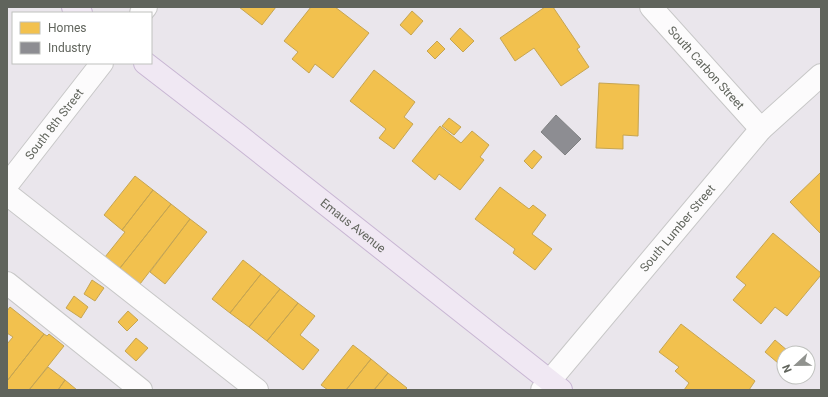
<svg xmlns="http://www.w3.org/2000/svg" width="828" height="397" font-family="Roboto,sans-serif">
  <rect width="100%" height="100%" fill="#eae6ec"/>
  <path fill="#f2c14e" stroke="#c6a552" d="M239,7h37l-14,18z
    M311,7h24l34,26 -36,45 -18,-14 -6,9 -17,-14 6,-7 -14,-11z
    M545,7h8l27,40 -3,2 12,18 -28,19 -27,-38 -19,13 -15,-23z
    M412,11l11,10 -12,14 -11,-10z
    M460,28l14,13 -11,11 -13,-13z
    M437,41l8,8 -10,10 -8,-8z
    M374,70l41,32 -11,15 9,7 -19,25 -15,-11 7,-9 -36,-28z
    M599,83l40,2 -1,51 -15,-1v14l-27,-1z
    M449,118l12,9 -7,8 -12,-9z
    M440,126l21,17 11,-12 17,14 -9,12 4,3 -24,30 -21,-16 -4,6 -23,-19z
    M534,150l8,7 -10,12 -8,-8z
    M821,172v62l-31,-32z
    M135,176l18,14 -31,40 -18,-15z
    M500,187l29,22 4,-4 13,10 -14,19 20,15 -17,21 -22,-17 2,-4 -40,-30z
    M153,190l18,14 -51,64 -15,-11 20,-25 -3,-2z
    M171,204l19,15 -50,65 -20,-16z
    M190,219l17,13 -42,52 -15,-12z
    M773,233l48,40v2l-34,41 -12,-9 -14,17 -28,-24 13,-15 -10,-8z
    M243,260l18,14 -31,39 -18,-14z
    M261,274l19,15 -31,38 -19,-14z
    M92,280l12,8 -9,13 -11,-7z
    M280,289l18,14 -31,38 -18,-14z
    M74,296l14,11 -7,11 -15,-10z
    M298,303l17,13 -15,19 19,15 -16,20 -36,-29z
    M10,307l34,27 -37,47v-37l6,-7 -6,-4v-22z
    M128,311l10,9 -11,11 -9,-9z
    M681,324l74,57 -6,9h-65l5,-7 -14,-12 4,-4 -20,-15z
    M44,334l3,2 2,-2 15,12 -35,44h-22v-9z
    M136,338l12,10 -12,13 -11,-10z
    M775,340l13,11 -2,2h-2v2l-6,8 -13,-11z
    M353,345l18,14 -25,31h-18l-7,-5z
    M371,359l17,14 -14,17h-28z
    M48,367l17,13 -7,10h-29z
    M388,373l19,15 -2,2h-31z
    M65,380l12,10h-19z"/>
  <path fill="#8d8d92" stroke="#808182" d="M556,115l25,24 -16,16 -24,-23z"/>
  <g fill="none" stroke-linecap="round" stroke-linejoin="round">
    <g stroke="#c7c7c7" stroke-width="24">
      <g id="minor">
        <path id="s1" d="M651,7l110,122"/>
        <path d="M141,13l5,-6"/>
        <path id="s2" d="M7,185l95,-122"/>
        <path d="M7,194l250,196"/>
        <path d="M7,283l134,107"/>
        <path id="s3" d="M542,390l219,-261 60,-54"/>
      </g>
    </g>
    <g stroke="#c8b6d3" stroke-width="24">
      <g id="major">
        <path d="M73,7l8,6"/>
        <path id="s4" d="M145,63l92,71 324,256"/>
      </g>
    </g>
    <use href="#minor" stroke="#fcfbfc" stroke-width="22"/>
    <use href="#major" stroke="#f0e8f3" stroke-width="22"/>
  </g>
  <g text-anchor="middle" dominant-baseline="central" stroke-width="4" stroke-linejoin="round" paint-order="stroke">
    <g font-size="12" fill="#60645c" stroke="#fff">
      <text stroke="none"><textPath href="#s1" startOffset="82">South Carbon Street</textPath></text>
      <text stroke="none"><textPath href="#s2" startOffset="77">South 8th Street</textPath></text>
      <text stroke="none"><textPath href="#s4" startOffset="264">Emaus Avenue</textPath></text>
      <text stroke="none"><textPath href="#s3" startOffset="211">South Lumber Street</textPath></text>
    </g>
  </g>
  <rect width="828" height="397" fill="none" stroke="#60645c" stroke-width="16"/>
  <rect x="12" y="12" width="140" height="52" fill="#ffffff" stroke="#bfc1be"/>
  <rect x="20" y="22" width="20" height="12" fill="#f2c14e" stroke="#bfc1be"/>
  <text x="48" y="32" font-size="12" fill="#60645c">Homes</text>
  <rect x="20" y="42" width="20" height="12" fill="#8d8d92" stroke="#bfc1be"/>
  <text x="48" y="52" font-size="12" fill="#60645c">Industry</text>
  <g transform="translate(796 365) rotate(248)"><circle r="19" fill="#ffffff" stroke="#bfc1be"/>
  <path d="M0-3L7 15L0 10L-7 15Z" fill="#90928e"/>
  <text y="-6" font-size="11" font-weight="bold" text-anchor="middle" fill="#60645c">N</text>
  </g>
</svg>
